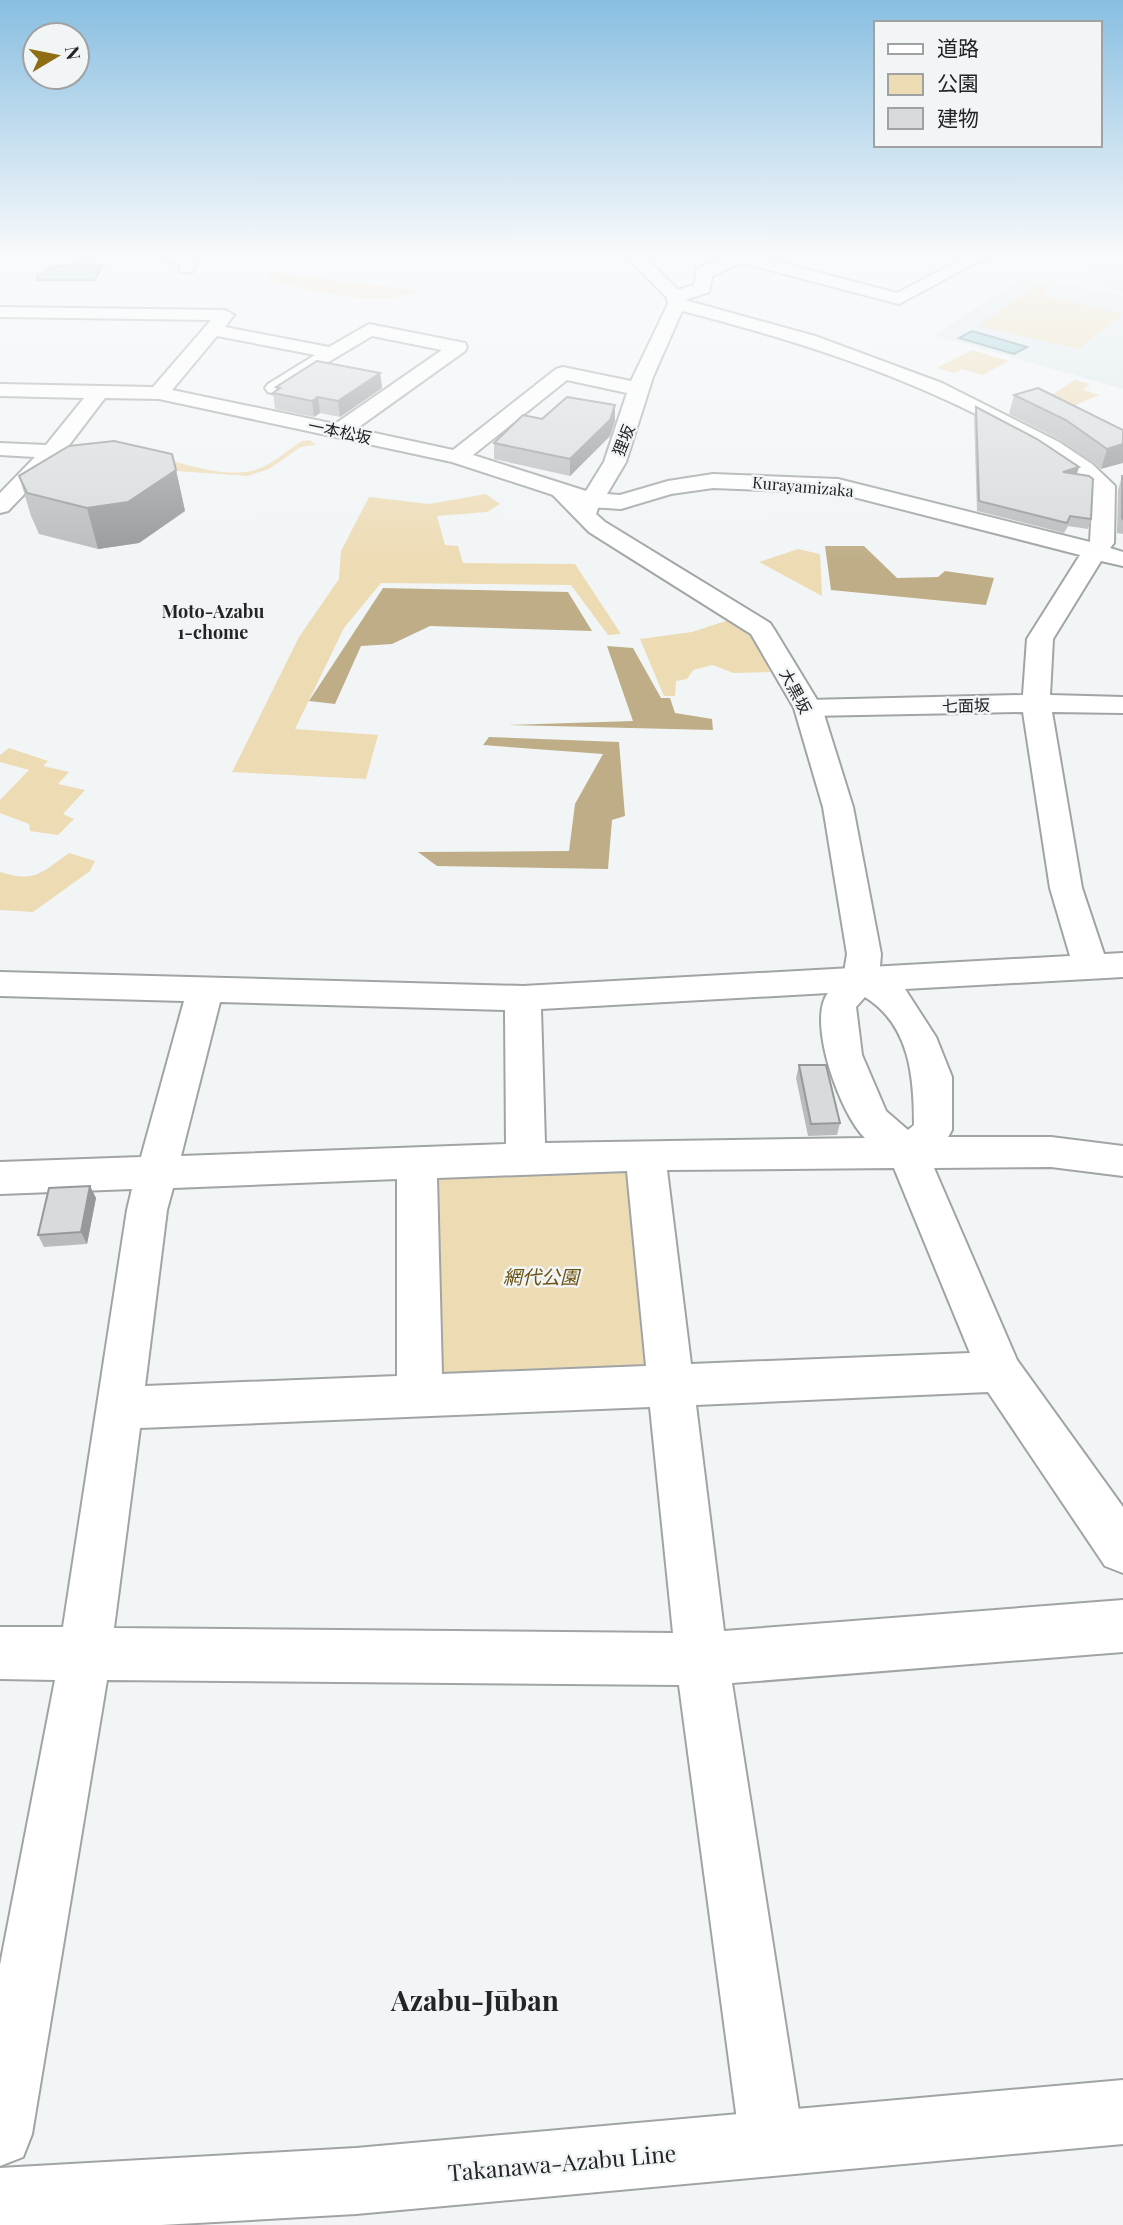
<svg xmlns="http://www.w3.org/2000/svg" width="1123" height="2225" font-family="'Playfair Display','Noto Sans JP',serif">
  <rect width="100%" height="100%" fill="#f1f5f6"/>
  <path fill="#ddeaed" d="M1098,264h25v29l-39,-10z
    M1027,275l96,21v93l-189,-54z"/>
  <path fill="#eddbb4" d="M272,272l148,19c-46,17 -106,0 -153,-12z
    M1037,284l13,3 -9,8 82,19 -44,35 -101,-23z
    M972,350l37,11 -27,14 -20,-6 -8,4 -17,-5z
    M1075,380l15,4 -7,6 16,5 -34,15 -31,-4z
    M310,440l6,5 -15,2 -32,22 -22,7 -72,-5 -27,-17c32,8 74,25 107,16 17,-5 32,-20 47,-29z
    M486,494l14,10 -13,8 -50,4 8,29 13,1 5,17 112,1 46,70 -13,1 -37,-50 -190,-2 -37,45 -49,101 83,6 -12,44 -134,-7 67,-135 40,-58 2,-28 28,-54 60,7z
    M798,549l22,5 2,42 -63,-34z
    M729,620l26,20 15,32 -37,1 -20,-8 -20,5 -6,9 -11,2 -1,15h-11l-24,-57 52,-7z
    M9,748l39,13 -5,5 26,6 -11,12 27,6 -22,24 11,5 -16,16 -28,-4 -1,-7 -29,-11v-13l29,-30 -29,-8v-7z
    M69,853l26,8 -5,10 -57,41 -33,-2v-38c35,11 41,1 69,-19z
    M626,1166l16,12 13,201 -195,5 -24,-17 -2,-178 8,-15z"/>
  <path fill="#bead86" d="M825,546h39l33,32 41,-1 7,-6 49,7 -8,27 -155,-15z
    M383,588l185,4 24,39 -162,-5 -38,18 -31,2 -26,58 -26,-3z
    M607,646l26,2 28,50h9l5,15 37,6 1,11 -206,-5 126,-4z
    M489,737l130,5 6,74 -13,4 -4,49 -171,-3 -19,-14 151,-1 6,-47 28,-50 -120,-9z"/>
  <path fill="#98cdd7" stroke="#759aa2" stroke-width="2" d="M75,264l28,1 -8,15h-58v-4l14,-9z
    M972,331l55,16 -13,7 -55,-16z"/>
  <g fill="none" stroke-linecap="round" stroke-linejoin="round">
    <g stroke="#a1a4a5" stroke-width="4">
      <path id="minor" d="M157,254h23l17,8 -5,10h-12l-1,-8z
        M625,254h17l36,36 16,-5 3,-16 36,-15h23l-1,2 142,37 75,-39h20l-93,50 -157,-41 -30,13 -3,16 -24,8 130,36 127,47 117,59 33,22 23,22 -1,57 -4,5 13,4v14l-22,-5 -48,78 -3,56 73,2v16l-71,-1 30,176 22,66 19,-1v24l-218,12 31,48 16,40v53l-4,7h103l72,9v30l-72,-9 -117,1 83,192 106,147v66l-18,-7 -117,-174 -292,13 28,226 399,-31v52l-391,31 72,460 -9,23 -23,9 -23,-9 -9,-23 -61,-458 -572,-5 -75,454 -9,23 -23,9v-201l55,-285 -55,-1v-52h63l64,-417 5,-21 -132,5v-32l141,-5 43,-156 -184,-5v-24l523,14 547,-30 -20,-68 -27,-176 -215,4 -10,-2 -4,-6 4,-6 10,-2 215,-5 4,-56 53,-84 -242,-62 -125,-5 -42,6 -50,15 -31,-2 -138,-45 -293,-63 -54,-1 -45,59 -52,54 -8,2v-20l35,-36 -35,-2v-12l46,2 38,-47 -84,-2v-12l153,3 58,-67 -211,-3v-10l225,3 9,5 -9,12 104,20 40,-23 96,19 2,4 -2,4 -109,78 97,21 103,-81 7,-2 68,14 37,-77 -1,-6zM682,311c110,28 217,62 317,115 33,18 66,35 94,62l-3,54 -252,-63 -125,-5 -45,7 -48,14 -13,-1 19,-32 27,-85zM217,336l98,19 -47,29 -3,4 3,4 7,2 97,-58 70,14 -107,74 -163,-34zM567,380l60,13 -23,69 -18,29 -113,-36zM828,993c-22,28 13,123 37,145l-320,5 -4,-134zM865,997c45,28 49,80 49,128l-6,5 -22,-19 -24,-56 -6,-48zM220,1002l285,8 1,134 -325,12zM894,1168l76,185 -279,11 -24,-194zM627,1171l19,195 -204,8 -5,-196zM397,1179v197l-252,10 22,-176 6,-22zM650,1407l23,226 -559,-5 26,-200z"/>
    </g>
    <g stroke="#a1a4a5" stroke-width="4">
      <path id="tertiary" d="M560,484l8,2 12,12 10,-5 8,2 3,5 -5,14 9,8 165,101 4,6 48,79 31,99 28,147 -2,25 -6,9 -12,3 -12,-3 -6,-9 4,-25 -24,-147 -29,-99 -43,-74 -162,-102 -40,-41z"/>
    </g>
    <g stroke="#a1a4a5" stroke-width="4">
      <path id="secondary" d="M1123,2080v64l-767,70 -195,11h-161v-57l356,-20z"/>
    </g>
    <use href="#minor" fill="#fff" fill-rule="evenodd"/>
    <use href="#tertiary" fill="#fff" fill-rule="evenodd"/>
    <use href="#secondary" fill="#fff" fill-rule="evenodd"/>
  </g>
  <path fill="#b9bcbd" d="M380,373l2,15 -42,29 -20,-4 -6,4 -39,-8 -2,-16 3,-3v-3z
    M1014,395l109,35 -22,39 -41,-29 -51,-26z
    M976,407l101,67 14,45 -3,10 -20,-3 -4,7 -87,-22 -3,-95z
    M615,421l-5,15 -40,40 -76,-17v-16z
    M176,470l9,41 -46,32 -41,6 -59,-15 -8,-18 -12,-40z
    M1122,476h1v58l-6,-1 1,-43z
    M799,1065l41,58 -3,12 -29,1 -12,-58z
    M90,1186l6,12 -9,46 -43,3 -6,-12z"/>
  <path fill="#96999a" d="M380,373l2,15 -42,29 -2,-16z
    M318,397l2,16 -6,4 -2,-16z
    M615,405v16l-5,15 -40,40v-17z
    M1123,444v19l-22,6 6,-20z
    M1079,467l-3,10 -13,-5z
    M176,470l9,41 -46,32 -41,6 -11,-41z
    M90,1186l6,12 -9,46 -6,-12z"/>
  <path fill="#d7dbdc" stroke="#96999a" stroke-width="2" d="M317,361l63,12 -42,28 -20,-4 -6,4 -39,-8 7,-5 -4,-1z
    M1038,388l85,42v14l-16,5 -41,-29 -52,-25z
    M567,397l48,8 -5,15 -40,39 -76,-16 29,-28 19,4z
    M976,407l61,32 42,28 -16,5 26,4 4,3 -2,40 -21,-3 -3,7 -88,-22z
    M114,441l58,13 4,16 -48,32 -41,6 -60,-15 -8,-17 50,-30z
    M1122,476h1v43l-1,-1z
    M799,1065h27l14,58 -29,1z
    M90,1186l-9,46 -43,3 11,-47z"/>
  <linearGradient id="sky" x2="0" y2="1"><stop stop-color="#88bee1"/><stop offset="0.45" stop-color="#f9fafb"/><stop offset="1" stop-color="#f9fafb" stop-opacity="0"/></linearGradient>
  <rect width="1123" height="565" fill="url(#sky)"/>
  <g text-anchor="middle" dominant-baseline="central" stroke-width="5" stroke-linejoin="round" paint-order="stroke">
    <g font-size="16" fill="#232425" stroke="#f1f5f6">
      <text transform="translate(340 431) rotate(12)">一本松坂</text>
      <text transform="translate(623 440) rotate(-68)">狸坂</text>
      <text transform="translate(803 486) rotate(5)">Kurayamizaka</text>
      <text transform="translate(796 691) rotate(62)">大黒坂</text>
      <text transform="translate(966 705) rotate(-1)">七面坂</text>
    </g>
    <g font-size="18" font-weight="bold" fill="#232425" stroke="#f1f5f6">
      <text x="213" y="611">Moto-Azabu<tspan x="213" dy="21">1-chome</tspan></text>
    </g>
    <g font-size="19" font-style="italic" fill="#6d5310" stroke="#f1f5f6">
      <text x="541" y="1276">網代公園</text>
    </g>
    <g font-size="23" fill="#232425" stroke="#f1f5f6">
      <text transform="translate(562 2162) rotate(-5)">Takanawa-Azabu Line</text>
    </g>
    <g font-size="28" font-weight="bold" fill="#232425" stroke="#f1f5f6">
      <text x="475" y="1999">Azabu-Jūban</text>
    </g>
  </g>
  <rect x="874" y="21" width="228" height="126" fill="#f1f5f6" stroke="#9fa1a2" stroke-width="2"/>
  <rect x="888" y="44" width="35" height="10" fill="#ffffff" stroke="#9fa1a2" stroke-width="2"/>
  <text x="937" y="56" font-size="21" fill="#232425">道路</text>
  <rect x="888" y="74" width="35" height="21" fill="#eddbb4" stroke="#9fa1a2" stroke-width="2"/>
  <text x="937" y="91" font-size="21" fill="#232425">公園</text>
  <rect x="888" y="108" width="35" height="21" fill="#d7dbdc" stroke="#9fa1a2" stroke-width="2"/>
  <text x="937" y="126" font-size="21" fill="#232425">建物</text>
  <g transform="translate(56 56) rotate(80)"><circle r="33" fill="#f1f5f6" stroke="#9fa1a2" stroke-width="2"/>
  <path d="M0-5L12 26L0 18L-12 26Z" fill="#8f6e13"/>
  <text y="-10" font-size="19" font-weight="bold" text-anchor="middle" fill="#232425">N</text>
  </g>
</svg>
